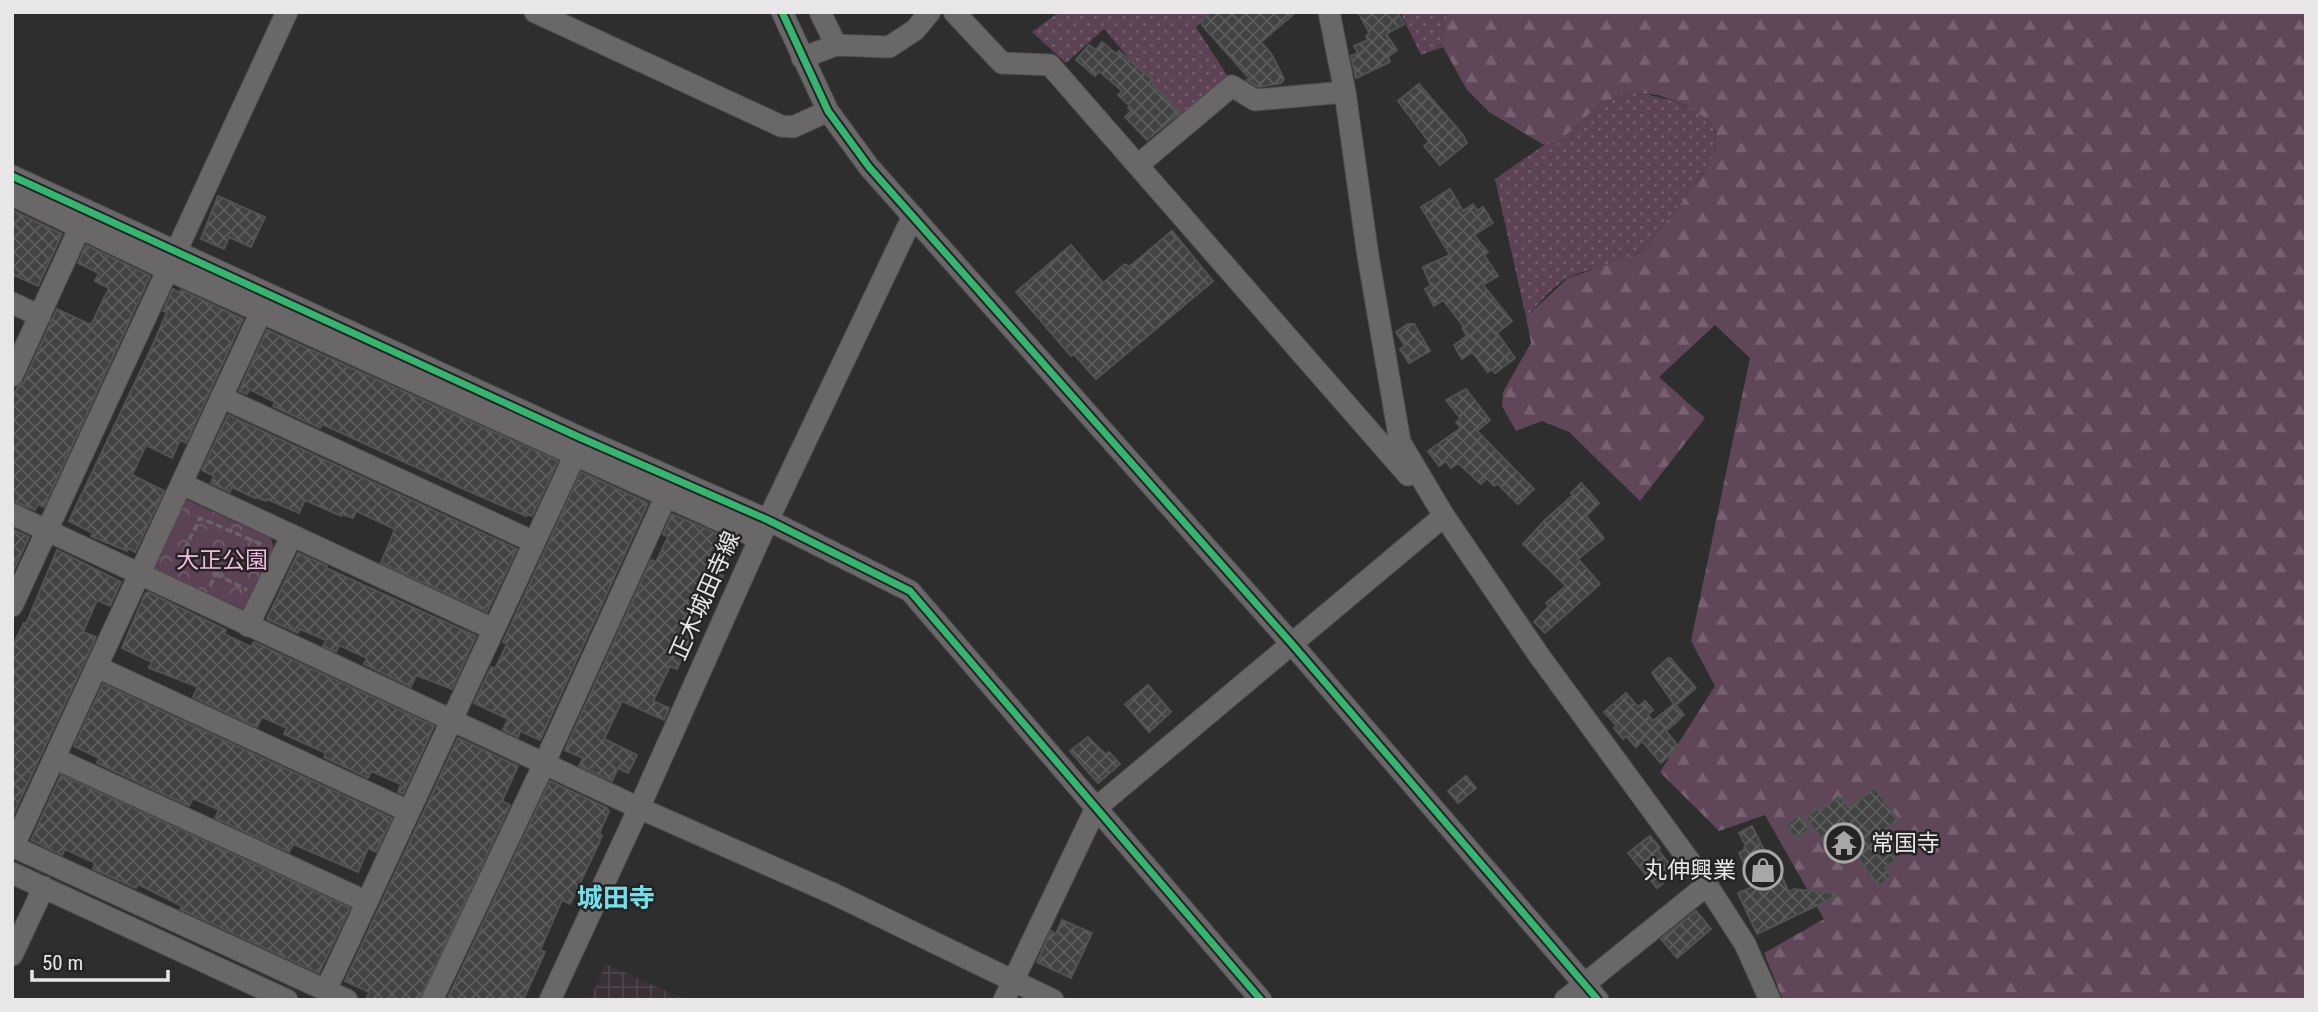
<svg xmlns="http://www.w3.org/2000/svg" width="2318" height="1012" font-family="'Roboto Condensed','Noto Sans JP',sans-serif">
  <defs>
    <pattern id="industrial-grid" width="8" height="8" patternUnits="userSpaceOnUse" patternTransform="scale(1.75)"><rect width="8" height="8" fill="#393137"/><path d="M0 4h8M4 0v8" fill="none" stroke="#4c454a"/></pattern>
    <pattern id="grass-dots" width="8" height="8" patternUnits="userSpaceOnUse" patternTransform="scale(1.75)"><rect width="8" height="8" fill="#5b4254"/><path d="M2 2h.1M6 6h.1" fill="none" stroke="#735d6d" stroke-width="1.8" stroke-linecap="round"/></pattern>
    <pattern id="forest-firs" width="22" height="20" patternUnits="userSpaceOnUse" patternTransform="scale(1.75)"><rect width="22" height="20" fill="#604659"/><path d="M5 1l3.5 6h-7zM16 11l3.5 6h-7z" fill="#776171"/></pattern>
    <pattern id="park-crowns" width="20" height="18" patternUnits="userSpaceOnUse" patternTransform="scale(1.75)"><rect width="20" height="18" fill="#5b4254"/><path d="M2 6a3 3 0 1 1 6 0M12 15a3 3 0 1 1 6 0" fill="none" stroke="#735d6d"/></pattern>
    <pattern id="building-cross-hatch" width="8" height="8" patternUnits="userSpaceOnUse" patternTransform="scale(1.75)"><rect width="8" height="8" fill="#434243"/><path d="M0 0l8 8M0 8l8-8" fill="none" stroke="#5e5d5e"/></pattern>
  </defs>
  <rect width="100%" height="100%" fill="#2f2e2f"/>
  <path fill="url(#industrial-grid)" d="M606,964l80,36h-96z"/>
  <path fill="url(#grass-dots)" d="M1059,12h154l-17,15 32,50 -48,41 -76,-89 -38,34 -34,-31z
    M1400,12h47l-4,22v13l-22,8z
    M1629,92c27,3 98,16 86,57 -6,21 -22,38 -34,54 -13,16 -24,38 -41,49 -20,14 -49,15 -71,25 -14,7 -31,28 -43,40l-31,-138 49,-34 14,-2 42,-39z"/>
  <path fill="url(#forest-firs)" d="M1447,12h859v988h-523l-19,-47 60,-34 -59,-104 -46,16 -59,-59 55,-86 -24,-45 59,-283 -35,-33 -56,52 46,41 -65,83 -71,-69 -27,-11 -26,10 -14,-25 1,-14 28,-49 -5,-26 42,-39 70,-24 12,-10 54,-71 12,-25v-16l-8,-12 -23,-15 -27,-10 -29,-3 -29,12 -42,39 -14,2 -55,-33 -22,-22 -24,-43v-13z"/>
  <path fill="url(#park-crowns)" d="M183,498l88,40 4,15 -25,56 -13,3 -81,-38 -4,-9z"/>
  <path fill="url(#building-cross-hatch)" stroke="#535253" stroke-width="2" d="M1211,12h85l-35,30 11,13 12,24 -3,4 -23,4 -11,-7 3,-1 -48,-54v-5z
    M1358,12h39l7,12 -18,10 11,16 -9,7 2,5 -34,16 -5,-22 7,-3 -4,-7 14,-6 -2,-4 4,-2z
    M1102,42l14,12 3,-3 34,29 -2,3 29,30 -33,27 -22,-23 6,-6 -3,-3 2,-2 -12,-11 4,-4 -23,-20 -4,5 -19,-16 13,-15 7,5z
    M1419,84l44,51 4,8 -27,22 -16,-19 5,-4 -31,-41z
    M1450,189l13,22 10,-7 4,7 6,-4 10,16 -19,12 14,17 -4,3 14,21 -15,9 29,36 -15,12 18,25 -20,15 -3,-4 -4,3 -16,-20 -10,7 -8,-14 13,-9 -5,-8 2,-1 -21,-27 -9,6 -9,-17 6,-3 -8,-19 27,-12 -29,-48z
    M218,196l47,21 -14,30 -22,-10 -5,12 -23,-10z
    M12,210l50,24 -24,52 -26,-12z
    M1172,231l41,50 -117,98 -22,-25 -3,2 -55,-64 55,-47 32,38 22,-19 4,3z
    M86,245l64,31 -106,231 -6,-3 -3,6 -23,-9v-102l5,-11 7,-7 33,-72 34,16 18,-37 -14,-7 4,-8 -21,-10z
    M173,289l7,4 1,-3 62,29 -57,124 -6,-3 -8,18 -26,-13 -14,30 32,16 -29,61 -7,-4 -1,3 -36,-15 2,-3 -24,-12 82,-172 16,-37 -4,-1z
    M1408,324h6l16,27 -21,12 -9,-14 5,-3 -9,-14z
    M267,330l291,131 -26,55 -5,-2 -1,2 -60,-26 -144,-66 -2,4 -47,-22 2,-4 -26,-13 -2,5 -8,-3z
    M1466,389l24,31 -13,11 57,58 -16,15 -21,-21 -3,3 -7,-8 -6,6 -23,-21 -7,5 -5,-7 -7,5 -11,-15 33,-23 -5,-6 5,-3 -15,-19z
    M228,415l289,134 -30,63 -106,-49 14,-34 -39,-18 -3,7 -11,-4 -1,2 -36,-16 -6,13 -32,-14 -1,2 -10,-4 -1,1 -23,-11 -2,5 -19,-9 3,-7 -12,-6z
    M581,472l67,31 -108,237 -20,-9 -2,6 -15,-7 5,-11 -34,-16 17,-36 4,2 12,-25 -4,-2z
    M1581,483l18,20 -13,13 18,22 -26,21 22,25 -55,49 -11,-11 15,-16 -3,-3 20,-17 -43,-42 22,-24 28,-25 -2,-2z
    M672,514l64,28 -16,33 3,1 -22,47 -3,-2 -21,48 -7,-3 -17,35 16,7 -5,12 -42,-19 -18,38 33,16 -9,18 -10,-5 -6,13 -33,-15 4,-8 -18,-8 86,-190 5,2 12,-25 -5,-3z
    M12,529l17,8 -17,37z
    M57,550l64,32 -11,24 -13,-6 -14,32 13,5 -84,180v-170l12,-24 2,1z
    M298,553l29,13 -1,2 150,68 -24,53 -36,-14 -5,12 -47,-23 3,-6 -28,-13 -3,7 -13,-6 3,-6 -26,-11 -2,4 -31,-14z
    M148,592l78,38 -2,4 27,13 3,-5 180,84 -31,68 -5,-2 3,-8 -30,-13 -3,7 -44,-21 2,-4 -42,-19 3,-6 -25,-11 -5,10 -64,-30 5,-10 -49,-19 3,-6 -30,-14 23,-54z
    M1668,658h2l26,30 -20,17 8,10 -18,16 13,16 -18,16 -19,-22 -6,6 -10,-11 -3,3 -9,-11 3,-2 -13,-14 22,-19 12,14 7,-6 8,9 -5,5 5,6 21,-17 -22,-31z
    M103,684l289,134 -16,34 -8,-4 -10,24 -65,-28 -4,8 -74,-34 4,-8 -26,-12 -4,8 -92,-43 2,-5 -25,-12z
    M1148,685l23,27 -22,20 -24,-28z
    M1088,737l18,18 3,-3 11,12 -22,19 -28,-32z
    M458,738l60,28 -16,35 8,4 -91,195h-53l3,-8 -24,-11z
    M61,775l289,133 -31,65 -139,-64 2,-3 -44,-22 -2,4 -43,-19 2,-6 -30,-14 -3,6 -31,-15z
    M1466,776l10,12 -18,15 -10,-12z
    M550,781l57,27 2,3 -10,23 3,1 -3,8 -29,61 -8,-4 -22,50 5,2 -22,48h-76z
    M1875,788l23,32 -19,14 18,25 -12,9 6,9 -12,9 -24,-32 -14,10 -35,-46 12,-9 1,3 19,-15 1,2 2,-1 8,10z
    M1799,815l11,14 -14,10 -10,-14z
    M1752,826l13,26 4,-2 20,42 5,-3 47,5 -84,40 -19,-41 17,-7 -16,-33 6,-3 -1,-2 2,-2 -7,-13z
    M1650,836l10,12 -2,2 18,22 -19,16 -29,-35z
    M1696,911l15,18 -34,29 -16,-19z
    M1062,920l30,13 -21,45 -34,-16 14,-31 5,3z"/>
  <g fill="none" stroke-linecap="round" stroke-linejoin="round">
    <g stroke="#4e4c4e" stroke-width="23">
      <path id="minor" d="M535,12l246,114 12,1 35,-16
        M782,12l46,99 41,56 423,477 306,356
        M820,12l16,33
        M954,12l48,51 48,2 358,410
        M1329,12l16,80 23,164 32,186 44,74 94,138 169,231 38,59 25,56
        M802,58l34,-13 53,2 26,-17 15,-18
        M1138,165l94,-79 23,14 90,-8
        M12,176l567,261 189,83 142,71 351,409
        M12,195l156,75 592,269
        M12,303l28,13
        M12,376l68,-149
        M221,397l313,145
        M182,484l311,145
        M12,514l627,294 195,86 219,106
        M12,606l275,-594
        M248,626l44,-91
        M97,667l311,144
        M54,758l313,144
        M12,846l335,154
        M13,847l248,-535
        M12,873l275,127
        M12,955l32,-68
        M326,990l249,-535
        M432,1000l112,-236 122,-268
        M550,1000l89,-192 129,-288 145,-304
        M1004,1000l92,-192 348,-292
        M1565,1000l142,-115"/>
    </g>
    <path stroke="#686667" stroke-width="3.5" stroke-dasharray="7 3.5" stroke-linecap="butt" d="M216,574l31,16
      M210,586l6,-12 -36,-15 20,-41 63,27"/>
    <use href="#minor" stroke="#696768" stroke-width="21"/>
    <g stroke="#262325" stroke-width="11">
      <path id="cycleway" d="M782,12l46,99 41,56 423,477 306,356
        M12,176l567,261 189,83 142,71 351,409"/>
    </g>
    <use href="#cycleway" stroke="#33b770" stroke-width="7"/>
  </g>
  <defs>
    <g id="temple-ring" transform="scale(2.0125)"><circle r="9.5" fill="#262325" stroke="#a8a6a7" stroke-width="1.5"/><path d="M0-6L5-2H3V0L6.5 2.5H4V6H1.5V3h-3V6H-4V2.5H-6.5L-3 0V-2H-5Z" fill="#a8a6a7"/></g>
    <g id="shop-ring" transform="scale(2.0125)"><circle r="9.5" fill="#262325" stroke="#a8a6a7" stroke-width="1.5"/><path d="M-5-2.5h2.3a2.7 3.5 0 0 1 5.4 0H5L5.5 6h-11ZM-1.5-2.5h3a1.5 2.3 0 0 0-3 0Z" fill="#a8a6a7"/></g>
  </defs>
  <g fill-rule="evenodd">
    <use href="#temple-ring" x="1844" y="843"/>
    <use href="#shop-ring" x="1763" y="870"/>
  </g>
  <g text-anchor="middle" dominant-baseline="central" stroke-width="5" stroke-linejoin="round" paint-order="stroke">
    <g font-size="23" fill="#f2bae1" stroke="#262325">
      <text x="222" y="560">大正公園</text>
    </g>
    <g font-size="23" fill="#e9e6e8" stroke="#262325">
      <text transform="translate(705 596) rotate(-66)">正木城田寺線</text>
    </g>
    <g font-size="23" fill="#e9e6e8" stroke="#262325" text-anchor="start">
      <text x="1871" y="843">常国寺</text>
      <text x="1736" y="870" text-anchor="end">丸伸興業</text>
    </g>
    <g font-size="26" font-weight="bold" fill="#73dfe8" stroke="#262325">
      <text x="616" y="898">城田寺</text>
    </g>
  </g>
  <rect width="2318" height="1012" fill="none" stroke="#e9e6e8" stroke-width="28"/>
  <path d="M32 970v10h136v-10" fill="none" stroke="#e9e6e8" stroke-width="3.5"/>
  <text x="42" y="970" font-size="21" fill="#e9e6e8" stroke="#262325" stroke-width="5" paint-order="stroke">50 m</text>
</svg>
